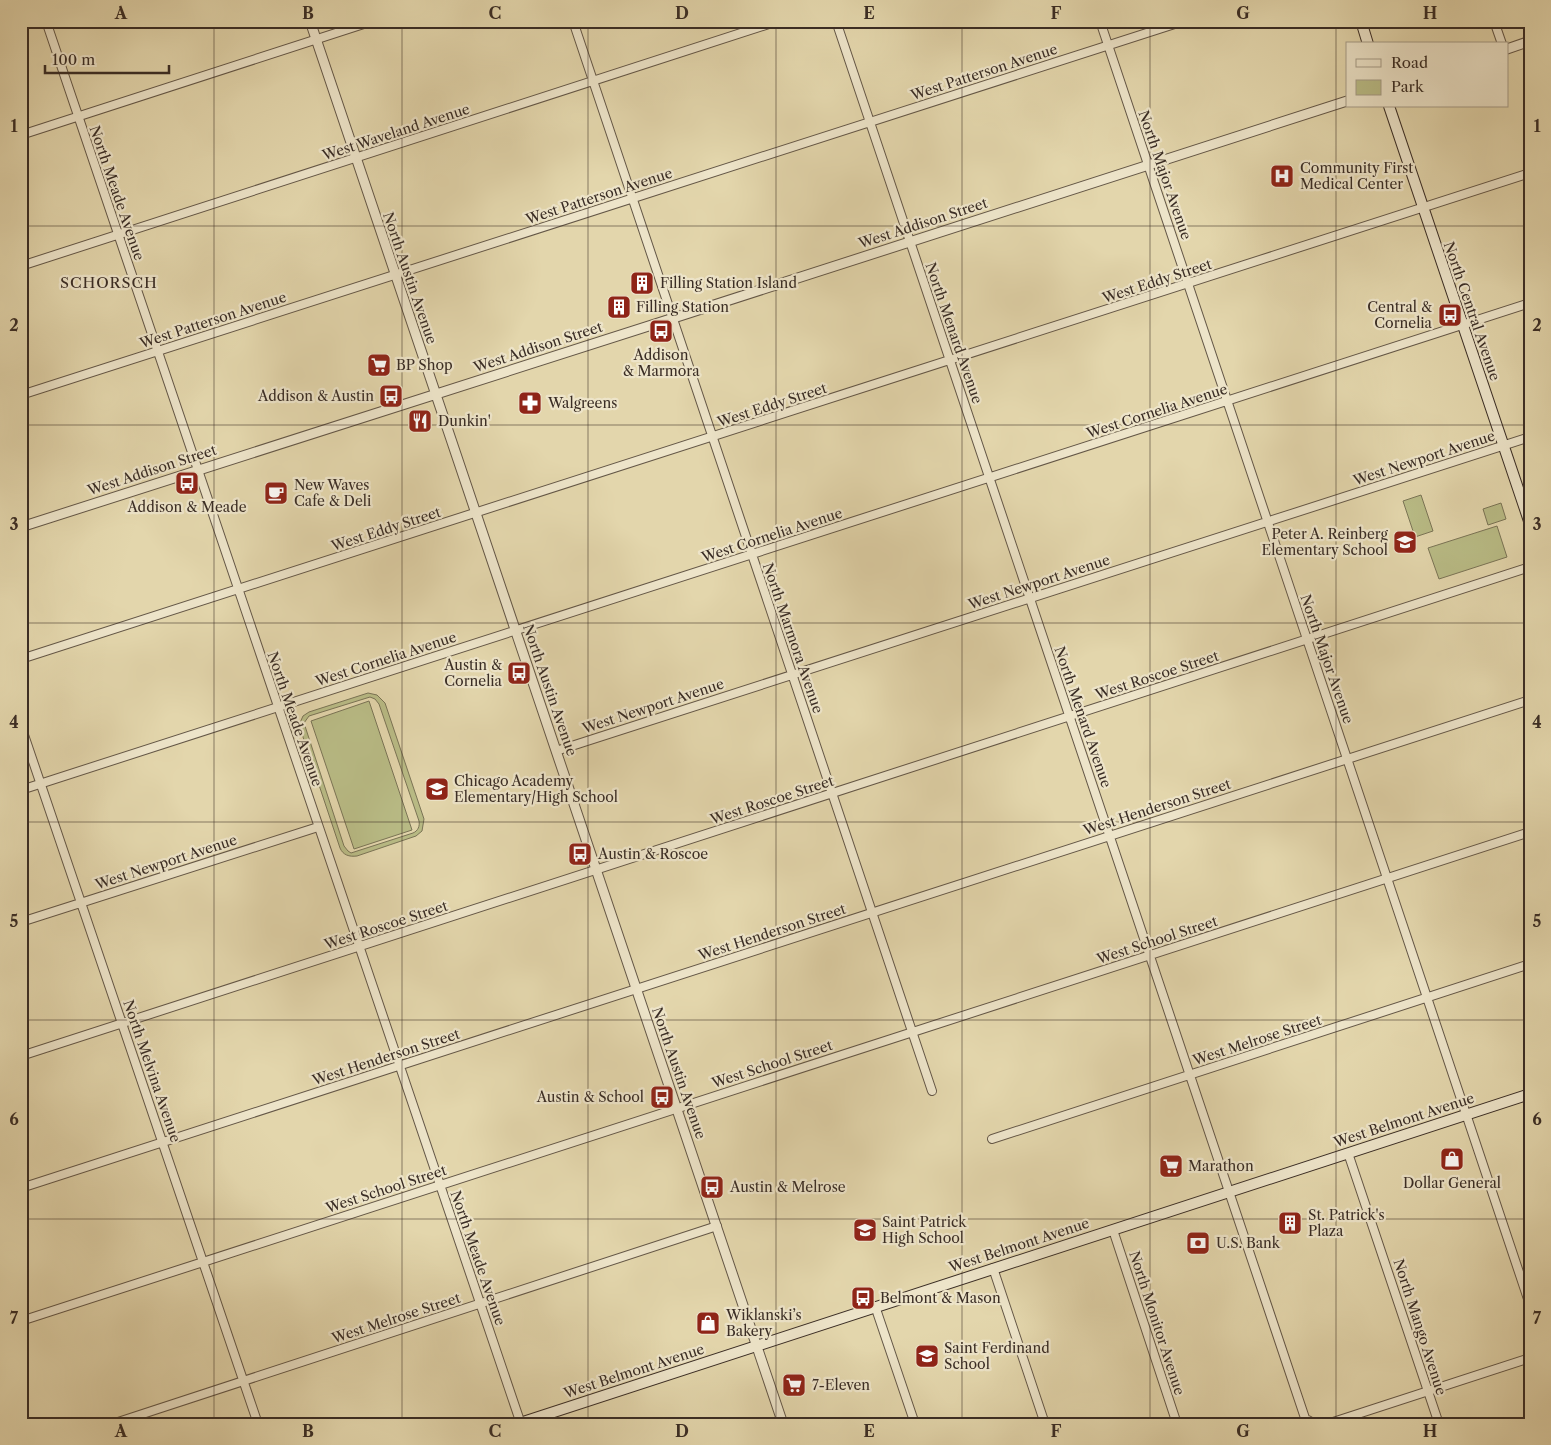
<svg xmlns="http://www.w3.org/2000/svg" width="1551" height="1445" font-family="'Libre Caslon Text',serif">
  <rect width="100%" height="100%" fill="#e3d6ac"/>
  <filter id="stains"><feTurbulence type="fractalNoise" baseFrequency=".004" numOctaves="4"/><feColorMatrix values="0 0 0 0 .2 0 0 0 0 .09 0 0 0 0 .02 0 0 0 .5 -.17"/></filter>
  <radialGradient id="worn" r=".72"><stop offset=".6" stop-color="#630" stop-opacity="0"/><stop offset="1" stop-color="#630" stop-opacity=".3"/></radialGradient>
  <path fill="#b9bc86" stroke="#7a7456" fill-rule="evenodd" d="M1421,495l12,36 -18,6 -12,-36z
    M1501,503l5,16 -18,6 -5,-16z
    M1497,526l10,31 -68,22 -11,-31z
    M368,693l9,2 8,8 39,116 -2,12 -6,5 -59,20c-8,1 -14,-1 -17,-8l-41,-123 4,-9 6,-4zM370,697l5,2 4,5 40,117c1,5 -1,10 -6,12l-62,20 -3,-2 -4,-5 -40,-123 5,-7z
    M369,701l43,129 -58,19 -43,-128z"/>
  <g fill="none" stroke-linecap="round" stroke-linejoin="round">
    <g stroke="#645747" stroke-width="10">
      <path id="minor" d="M46,21l475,1403
        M573,21l359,1070
        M836,21l470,1400
        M1100,21l430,1284
        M1494,21l8,23
        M21,135l352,-114
        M21,266l757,-245
        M21,395l1163,-374
        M21,659l1509,-486
        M21,726l237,698
        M556,751l974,-314
        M21,790l1509,-487
        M21,922l297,-95
        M21,1056l1509,-489
        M992,1139l538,-175
        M1348,1153l91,271
        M21,1188l1509,-488
        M1113,1230l64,194
        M993,1268l52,156
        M875,1306l40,118
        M21,1321l1509,-489
        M1303,1422l5,-2 7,4
        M112,1424l605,-198
        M1327,1424l203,-66"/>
    </g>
    <g stroke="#645747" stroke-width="11">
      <path id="tertiary" d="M310,21l473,1403
        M1507,49l23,-8
        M21,527l662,-212 664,-214"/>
    </g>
    <g stroke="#3a2d25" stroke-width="12">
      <path id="secondary" d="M1361,21l7,23
        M1389,106l141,418
        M517,1424l1013,-330"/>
    </g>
    <use href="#minor" stroke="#ede4c9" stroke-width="8"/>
    <use href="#tertiary" stroke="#ede4c9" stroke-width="9"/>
    <use href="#secondary" stroke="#ede4c9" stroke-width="10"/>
  </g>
  <path fill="none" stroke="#3a2d25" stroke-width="1" stroke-opacity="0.55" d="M214,21v1403M402,21v1403M588,21v1403M776,21v1403M962,21v1403M1150,21v1403M1336,21v1403M21,226h1509M21,425h1509M21,623h1509M21,822h1509M21,1020h1509M21,1219h1509"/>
  <defs>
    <g id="hospital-square" transform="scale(1.25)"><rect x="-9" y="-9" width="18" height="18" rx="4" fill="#8f2418" stroke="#ede4c9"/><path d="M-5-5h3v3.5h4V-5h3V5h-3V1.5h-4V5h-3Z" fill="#fff"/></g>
    <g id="building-square" transform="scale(1.25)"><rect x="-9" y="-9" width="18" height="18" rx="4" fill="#8f2418" stroke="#ede4c9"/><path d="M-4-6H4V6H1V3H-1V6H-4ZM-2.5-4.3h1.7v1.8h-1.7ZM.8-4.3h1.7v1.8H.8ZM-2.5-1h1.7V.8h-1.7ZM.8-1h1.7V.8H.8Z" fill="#fff"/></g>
    <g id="bus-square" transform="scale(1.25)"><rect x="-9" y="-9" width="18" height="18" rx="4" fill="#8f2418" stroke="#ede4c9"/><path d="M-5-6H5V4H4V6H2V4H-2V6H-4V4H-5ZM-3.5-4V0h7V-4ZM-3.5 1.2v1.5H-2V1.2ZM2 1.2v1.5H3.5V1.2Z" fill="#fff"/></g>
    <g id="supermarket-square" transform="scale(1.25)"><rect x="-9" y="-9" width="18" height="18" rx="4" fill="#8f2418" stroke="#ede4c9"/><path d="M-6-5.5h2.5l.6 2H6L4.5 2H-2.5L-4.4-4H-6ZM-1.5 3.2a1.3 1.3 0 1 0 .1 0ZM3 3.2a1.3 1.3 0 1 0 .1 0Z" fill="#fff"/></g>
    <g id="pharmacy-square" transform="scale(1.25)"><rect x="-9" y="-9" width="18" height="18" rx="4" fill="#8f2418" stroke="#ede4c9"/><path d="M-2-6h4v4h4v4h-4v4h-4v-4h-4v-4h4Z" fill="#fff"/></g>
    <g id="restaurant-square" transform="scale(1.25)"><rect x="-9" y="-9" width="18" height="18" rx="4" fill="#8f2418" stroke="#ede4c9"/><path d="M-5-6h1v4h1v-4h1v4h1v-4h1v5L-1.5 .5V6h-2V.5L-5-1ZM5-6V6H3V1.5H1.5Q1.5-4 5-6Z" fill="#fff"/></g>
    <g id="cafe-square" transform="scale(1.25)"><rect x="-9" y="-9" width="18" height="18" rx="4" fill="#8f2418" stroke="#ede4c9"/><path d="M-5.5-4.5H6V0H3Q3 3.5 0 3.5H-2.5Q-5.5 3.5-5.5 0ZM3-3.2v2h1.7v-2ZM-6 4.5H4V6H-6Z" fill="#fff"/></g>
    <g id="school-square" transform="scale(1.25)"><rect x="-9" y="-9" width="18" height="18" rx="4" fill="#8f2418" stroke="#ede4c9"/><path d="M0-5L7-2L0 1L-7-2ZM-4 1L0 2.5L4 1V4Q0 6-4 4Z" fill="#fff"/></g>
    <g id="shop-square" transform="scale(1.25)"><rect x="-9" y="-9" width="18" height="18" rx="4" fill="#8f2418" stroke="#ede4c9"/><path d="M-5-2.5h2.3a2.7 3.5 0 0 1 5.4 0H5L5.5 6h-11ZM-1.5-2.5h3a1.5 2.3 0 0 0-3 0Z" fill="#fff"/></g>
    <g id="bank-square" transform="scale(1.25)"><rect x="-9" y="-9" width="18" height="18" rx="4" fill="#8f2418" stroke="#ede4c9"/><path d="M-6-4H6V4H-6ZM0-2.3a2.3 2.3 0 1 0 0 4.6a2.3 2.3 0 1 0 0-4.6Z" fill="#fff"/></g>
  </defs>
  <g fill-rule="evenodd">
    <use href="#hospital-square" x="1282" y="176"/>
    <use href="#building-square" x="642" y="283"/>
    <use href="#building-square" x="619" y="307"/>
    <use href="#bus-square" x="1450" y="315"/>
    <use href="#bus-square" x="661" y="331"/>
    <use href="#supermarket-square" x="379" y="365"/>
    <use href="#bus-square" x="391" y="396"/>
    <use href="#pharmacy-square" x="530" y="403"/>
    <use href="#restaurant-square" x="420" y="421"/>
    <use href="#bus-square" x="187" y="483"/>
    <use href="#cafe-square" x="276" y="493"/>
    <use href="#school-square" x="1405" y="542"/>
    <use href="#bus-square" x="519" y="673"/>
    <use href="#school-square" x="437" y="789"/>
    <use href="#bus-square" x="580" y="854"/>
    <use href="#bus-square" x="662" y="1097"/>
    <use href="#shop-square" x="1452" y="1159"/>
    <use href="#supermarket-square" x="1171" y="1166"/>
    <use href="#bus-square" x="712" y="1187"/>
    <use href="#building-square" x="1290" y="1223"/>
    <use href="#school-square" x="865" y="1230"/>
    <use href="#bank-square" x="1198" y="1243"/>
    <use href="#bus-square" x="863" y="1298"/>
    <use href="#shop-square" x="708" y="1323"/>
    <use href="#school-square" x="927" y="1356"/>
    <use href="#supermarket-square" x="794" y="1385"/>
  </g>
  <g text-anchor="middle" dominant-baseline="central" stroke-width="4.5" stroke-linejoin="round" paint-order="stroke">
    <g font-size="14" fill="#3a2d25" stroke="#ede4c9">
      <text transform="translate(984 72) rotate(-18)">West Patterson Avenue</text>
      <text transform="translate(396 132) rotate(-18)">West Waveland Avenue</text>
      <text transform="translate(1165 175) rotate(71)">North Major Avenue</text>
      <text transform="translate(117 193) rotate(71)">North Meade Avenue</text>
      <text transform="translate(599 196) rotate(-18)">West Patterson Avenue</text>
      <text transform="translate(923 223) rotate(-18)">West Addison Street</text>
      <text transform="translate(410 278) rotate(71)">North Austin Avenue</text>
      <text transform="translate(1157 281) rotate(-18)">West Eddy Street</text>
      <text transform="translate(1472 311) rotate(71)">North Central Avenue</text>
      <text transform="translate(213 320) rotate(-18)">West Patterson Avenue</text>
      <text transform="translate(954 333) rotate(71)">North Menard Avenue</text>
      <text transform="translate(538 347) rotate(-18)">West Addison Street</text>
      <text transform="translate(772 405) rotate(-18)">West Eddy Street</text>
      <text transform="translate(1157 411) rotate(-18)">West Cornelia Avenue</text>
      <text transform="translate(1424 458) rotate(-18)">West Newport Avenue</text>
      <text transform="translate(152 470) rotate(-18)">West Addison Street</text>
      <text transform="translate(386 529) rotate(-18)">West Eddy Street</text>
      <text transform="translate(772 535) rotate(-18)">West Cornelia Avenue</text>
      <text transform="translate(1039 582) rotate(-18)">West Newport Avenue</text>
      <text transform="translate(793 638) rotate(71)">North Marmora Avenue</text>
      <text transform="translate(386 659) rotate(-18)">West Cornelia Avenue</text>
      <text transform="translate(1327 659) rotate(71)">North Major Avenue</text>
      <text transform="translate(1157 675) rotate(-18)">West Roscoe Street</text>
      <text transform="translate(550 690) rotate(71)">North Austin Avenue</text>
      <text transform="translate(653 706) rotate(-18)">West Newport Avenue</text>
      <text transform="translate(1083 717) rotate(71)">North Menard Avenue</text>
      <text transform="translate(295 719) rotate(71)">North Meade Avenue</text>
      <text transform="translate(772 800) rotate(-18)">West Roscoe Street</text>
      <text transform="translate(1157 807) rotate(-18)">West Henderson Street</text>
      <text transform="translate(166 862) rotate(-18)">West Newport Avenue</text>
      <text transform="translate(386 925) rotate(-18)">West Roscoe Street</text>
      <text transform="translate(772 932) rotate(-18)">West Henderson Street</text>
      <text transform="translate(1157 940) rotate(-18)">West School Street</text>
      <text transform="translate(1257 1040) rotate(-18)">West Melrose Street</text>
      <text transform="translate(386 1057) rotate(-18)">West Henderson Street</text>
      <text transform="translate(772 1064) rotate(-18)">West School Street</text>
      <text transform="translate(152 1071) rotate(71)">North Melvina Avenue</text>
      <text transform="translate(679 1073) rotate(71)">North Austin Avenue</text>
      <text transform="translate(1404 1120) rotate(-18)">West Belmont Avenue</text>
      <text transform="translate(386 1189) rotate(-18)">West School Street</text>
      <text transform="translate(1019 1245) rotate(-18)">West Belmont Avenue</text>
      <text transform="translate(478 1258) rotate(71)">North Meade Avenue</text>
      <text transform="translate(396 1318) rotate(-18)">West Melrose Street</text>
      <text transform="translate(1157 1323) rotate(72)">North Monitor Avenue</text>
      <text transform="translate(1420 1327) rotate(72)">North Mango Avenue</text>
      <text transform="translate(634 1371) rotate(-18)">West Belmont Avenue</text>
    </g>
    <g font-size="14" fill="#3a2d25" stroke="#ede4c9" text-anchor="start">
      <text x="1300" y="168">Community First<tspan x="1300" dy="16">Medical Center</tspan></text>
      <text x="660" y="283">Filling Station Island</text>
      <text x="636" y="307">Filling Station</text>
      <text x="1432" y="307" text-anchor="end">Central &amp;<tspan x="1432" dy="16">Cornelia</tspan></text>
      <text x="661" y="355" text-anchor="middle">Addison<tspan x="661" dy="16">&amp; Marmora</tspan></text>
      <text x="396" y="365">BP Shop</text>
      <text x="374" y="396" text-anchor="end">Addison &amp; Austin</text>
      <text x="548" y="403">Walgreens</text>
      <text x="438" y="421">Dunkin'</text>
      <text x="294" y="485">New Waves<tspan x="294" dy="16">Cafe &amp; Deli</tspan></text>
      <text x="187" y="507" text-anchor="middle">Addison &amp; Meade</text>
      <text x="1388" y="534" text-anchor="end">Peter A. Reinberg<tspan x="1388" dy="16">Elementary School</tspan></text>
      <text x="502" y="665" text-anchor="end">Austin &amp;<tspan x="502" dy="16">Cornelia</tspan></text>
      <text x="454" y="781">Chicago Academy<tspan x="454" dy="16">Elementary/High School</tspan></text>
      <text x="598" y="854">Austin &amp; Roscoe</text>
      <text x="644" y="1097" text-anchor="end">Austin &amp; School</text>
      <text x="1188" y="1166">Marathon</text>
      <text x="1452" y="1183" text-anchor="middle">Dollar General</text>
      <text x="730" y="1187">Austin &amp; Melrose</text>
      <text x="1308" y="1215">St. Patrick's<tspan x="1308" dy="16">Plaza</tspan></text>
      <text x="882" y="1222">Saint Patrick<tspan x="882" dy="16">High School</tspan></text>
      <text x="1216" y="1243">U.S. Bank</text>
      <text x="880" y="1298">Belmont &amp; Mason</text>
      <text x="726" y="1315">Wiklanski’s<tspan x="726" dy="16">Bakery</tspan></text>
      <text x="944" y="1348">Saint Ferdinand<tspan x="944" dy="16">School</tspan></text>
      <text x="812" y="1385">7-Eleven</text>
    </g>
    <g font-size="15" letter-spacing="1" fill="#3a2d25" stroke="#ede4c9">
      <text x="109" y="282">SCHORSCH</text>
    </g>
  </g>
  <rect width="1551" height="1445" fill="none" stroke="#e3d6ac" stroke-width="55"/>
  <rect x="1346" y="42" width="162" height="65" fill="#ede4c9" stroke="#a59b87"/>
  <rect x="1356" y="59" width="25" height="8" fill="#ede4c9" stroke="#a59b87"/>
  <text x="1391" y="68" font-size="15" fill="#3a2d25">Road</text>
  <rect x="1356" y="80" width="25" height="15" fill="#b9bc86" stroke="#a59b87"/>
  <text x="1391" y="92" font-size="15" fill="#3a2d25">Park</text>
  <path d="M45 65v8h124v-8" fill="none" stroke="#3a2d25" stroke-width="2.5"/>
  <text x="52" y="65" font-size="15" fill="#3a2d25" stroke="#ede4c9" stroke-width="4" paint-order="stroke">100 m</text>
  <rect x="28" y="28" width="1496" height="1390" fill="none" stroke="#3a2d25" stroke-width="2"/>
  <g font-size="16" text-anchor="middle" font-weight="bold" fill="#3a2d25">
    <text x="121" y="19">A</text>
    <text x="308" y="19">B</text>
    <text x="495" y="19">C</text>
    <text x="682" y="19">D</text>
    <text x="869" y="19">E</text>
    <text x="1056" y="19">F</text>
    <text x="1243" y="19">G</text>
    <text x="1430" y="19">H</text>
    <text x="14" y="132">1</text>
    <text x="1537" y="132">1</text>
    <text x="14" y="331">2</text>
    <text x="1537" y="331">2</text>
    <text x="14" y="530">3</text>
    <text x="1537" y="530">3</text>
    <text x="14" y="728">4</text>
    <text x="1537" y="728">4</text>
    <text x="14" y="927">5</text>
    <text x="1537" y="927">5</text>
    <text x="14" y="1125">6</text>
    <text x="1537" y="1125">6</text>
    <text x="14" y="1324">7</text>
    <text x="1537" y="1324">7</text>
    <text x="121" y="1437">A</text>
    <text x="308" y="1437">B</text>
    <text x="495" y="1437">C</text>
    <text x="682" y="1437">D</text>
    <text x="869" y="1437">E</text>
    <text x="1056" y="1437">F</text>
    <text x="1243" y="1437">G</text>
    <text x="1430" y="1437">H</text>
  </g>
  <rect width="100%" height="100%" filter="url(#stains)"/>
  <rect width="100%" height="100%" fill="url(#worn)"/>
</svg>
